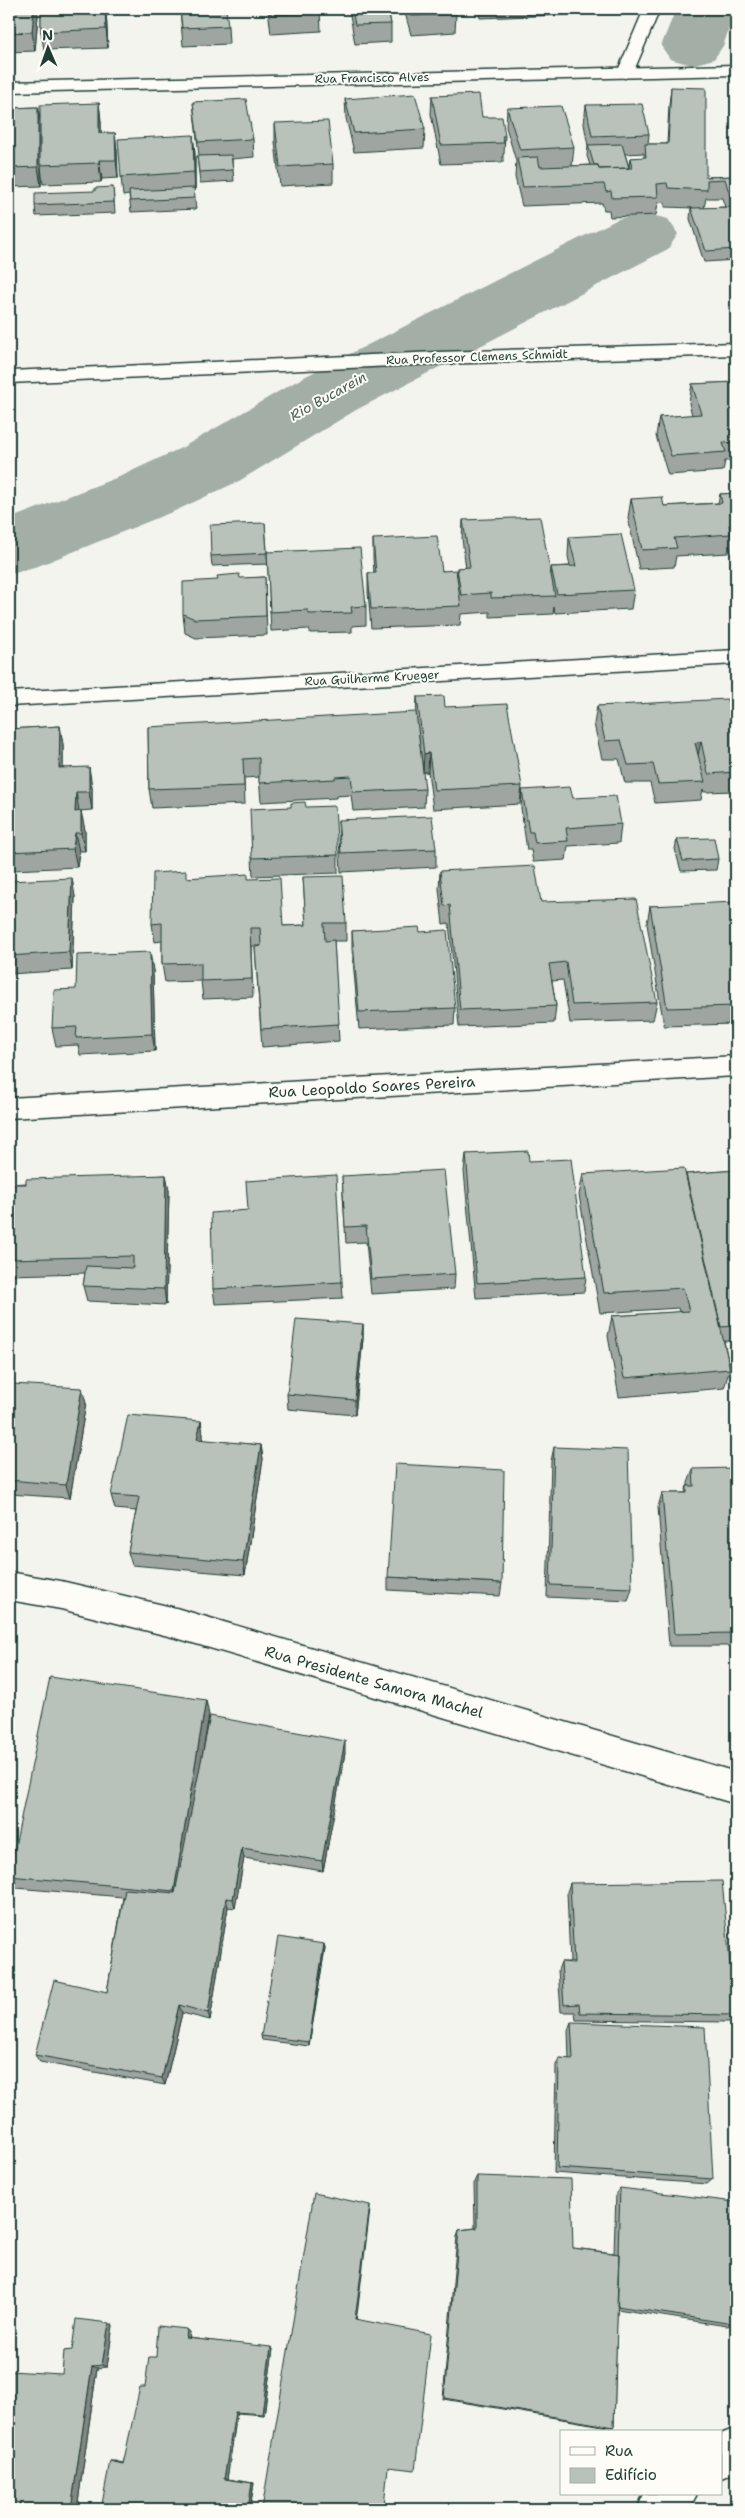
<svg xmlns="http://www.w3.org/2000/svg" width="745" height="2518" font-family="'Shantell Sans',sans-serif">
  <rect width="100%" height="100%" fill="#f4f4ef"/>
  <filter id="ink" filterUnits="userSpaceOnUse"><feTurbulence type="fractalNoise" baseFrequency=".02" numOctaves="2"/><feDisplacementMap in="SourceGraphic" scale="10" xChannelSelector="R" yChannelSelector="G"/><feConvolveMatrix kernelMatrix="1 2 1 2 8 2 1 2 1" color-interpolation-filters="sRGB"/></filter>
  <g filter="url(#ink)">
    <g fill="none" stroke-linecap="round" stroke-linejoin="round">
      <path fill="#a3aea7" fill-rule="evenodd" d="M676,9h60l-13,37 -9,13 -22,6 -22,-6 -9,-13z
        M643,213l25,6 10,15 -10,15 -312,161 -117,71 -62,29 -139,56 -29,8v-55l112,-43 62,-29 119,-69 316,-159z"/>
      <g stroke="#1f3d34" stroke-width="3">
        <path id="minor" d="M644,9h16l-27,64 -8,5 -6,-2 -2,-3z
          M736,343v12l-298,9 -429,19v-12l429,-19z
          M736,650v14l-727,42v-14z
          M736,1056v20l-727,42v-20z
          M9,1572l52,9 115,27 560,164v32l-560,-166 -115,-29 -52,-9z
          M736,2428v44l-15,6v-44z
          M644,2494h53l-8,15h-52z"/>
      </g>
      <g stroke="#1f3d34" stroke-width="3">
        <path id="major" d="M736,65v10l-727,17v-10z"/>
      </g>
      <use href="#minor" fill="#fdfcf7" fill-rule="evenodd"/>
      <use href="#major" fill="#fdfcf7" fill-rule="evenodd"/>
    </g>
    <path fill="#9fa6a1" stroke="#1f3d34" fill-rule="evenodd" d="M9,9l29,6 -3,36 -26,1z
      M41,9h65l2,39 -64,2 -3,-18z
      M180,9l48,17 1,18 -46,2z
      M268,9h52l1,22 -50,3z
      M349,9h39l3,15v18l-36,2z
      M404,9h50l2,5 -1,18 -44,3z
      M478,9h110l-1,5 -107,4z
      M671,87l35,90 30,-1v84l-32,2 -14,-43 1,-11h2l-28,-1v-5l-7,1 -2,12 -46,2 -1,-7h-5l-2,-7 -80,3 -7,-29 1,-16 -10,-34 1,-19 67,39 -2,19 18,-1 -3,-9 1,-10 -4,-22 2,-19 63,29 -1,10h19l2,-39zM644,153v5h-14l-1,9 -4,-13zM706,198h16l3,9 -21,1z
      M432,96l50,21 23,19 -1,18h-1v8l-62,2 -10,-50z
      M345,99l80,30 -1,19 -70,4 -8,-34z
      M193,102l60,37 1,18 -22,2 2,22 -34,2 -3,-27h2l-4,-35z
      M99,103l2,19v11h14l2,18 1,27 -16,1 -1,3 -58,2 -2,-17v19l-32,1v-79l29,-1 2,16z
      M275,123l58,41v19l-53,3 -5,-44z
      M193,135l2,19v37h-1l2,18 -65,3 -2,-17 -6,1 -2,-19z
      M113,187l2,26 -79,3 -1,-11z
      M736,382v78l-11,1 -2,10 -55,4 -12,-39 3,-19 33,-2 -3,-12 3,-19z
      M736,493v77l-7,-25 -1,8 -52,3 -2,11 -35,2 -11,-51 3,-19 33,7 54,-3 2,-9z
      M463,520l88,54v-7l19,-1 -2,-10 1,-19 65,53 -3,19 -76,4 -1,-6 -1,7 -63,3v-5l-29,2 -1,11 -89,3 -3,-36v-19h6l-1,-15v-19l84,38v-9h9l-4,-29z
      M265,523l3,41 -56,2 -1,-10z
      M267,552l99,54v19l-14,1v6l-42,1 -1,-4 -38,2z
      M265,577l2,58 -71,3 -11,-5 -2,-19 34,-34z
      M417,697l28,10 77,79 -2,18 -87,5 -5,-37h-5l-7,-56z
      M728,703h8v88l-32,1 -1,-3 -2,11 -46,3 -5,-20h-25l-6,-24h-17l-8,-35 3,-18z
      M60,726l3,19v23l29,18v24l-13,1 6,19v21h-6l-2,16 -64,3 -1,11 63,15 -3,74 -63,4v-245z
      M148,727l277,62 -1,18 -71,4 -2,-16 -15,1v2l-75,4 -2,-25 -15,1 1,26 -93,4 -3,-19z
      M522,790l51,8 48,26 -2,19 -51,3 -2,14 -33,2 -2,-12h-4l-6,-42z
      M306,807l32,48v18l-85,3 -1,-18z
      M338,820l98,29v18l-95,5 -2,-34z
      M677,839l41,20 -2,11 -35,1 -6,-22z
      M440,871l101,31 116,100 -4,18 -83,3 -7,-43 -11,1 4,25 -2,17 -95,4 -10,-104 -6,1 -4,-35z
      M303,877l43,46v18h-12l5,100 -77,6 -7,-100 6,-1h-10l2,51 -50,2 -2,-18 -36,1 -3,-18v-23l-7,1 -3,-18 35,-46 61,1 35,47 23,-1z
      M650,906l86,2v57h-1l1,9v44l-1,6 -71,2 -17,-102z
      M352,931l68,1 35,76 -1,17 -95,4 -7,-80z
      M153,970l2,81 -75,4 -2,-10 -22,1 -4,-18 24,-39z
      M466,1154l63,7 57,116 -2,15 -108,6 -12,-127z
      M736,1170v159l-4,12h-8l6,28 -6,19 -105,9 -11,-61 4,-20 67,-4 -1,-4 -78,5 -21,-118 4,-21h103z
      M166,1175l3,16 -3,114 -79,-4 -4,-15 2,-13 -76,2v-91z
      M342,1176l113,98 -1,15 -83,5 -5,-52 -20,1z
      M248,1210l94,72 1,16 -128,6 -2,-15z
      M363,1324v15l-8,76 -67,-6 -1,-15z
      M9,1403h77l-16,95 -61,-4z
      M201,1421l2,14 -1,5 59,5 2,14 -18,116 -113,-10 -4,-13 8,-41 -21,-2 -4,-14z
      M554,1447l78,141 -4,13 -81,-4 4,-136z
      M693,1469l43,8v169h-67l-11,-139 4,-14h23l2,-7h1v-3z
      M388,1577l114,6 -2,13 -112,-6z
      M209,1715l-8,49 144,-11 -22,118 -79,-13 -9,50 -7,-1 -18,113 -28,-7 -17,72 -125,-23 -5,-7 72,-63 16,-95 -107,-9 -7,-12z
      M570,1883l165,132 -6,7 -153,-2 -1,-8h-14l-3,-42 3,-8h9l-3,-70z
      M324,1944l1,4 -16,98 -47,-6 -1,-4z
      M571,2022l142,157 -6,5 -153,-11 2,-108 3,-7 10,1 -1,-29z
      M477,2176l96,72 41,5 2,-60 4,-5 113,136 -6,2 -110,-17 -3,118h-5l-166,-28 14,-163 2,-6 16,-2 -1,-46z
      M113,2325l-6,42 -10,1 -20,141h-68l53,-135 10,-24z
      M190,2332l-1,6 84,11 -9,66 -27,-2 -10,66 27,4 -4,26 -140,-48h5l8,2 33,-106z"/>
    <path fill="#828783" stroke="#1f3d34" d="M34,9h3l1,6 -3,36 -3,-19z
      M105,9h1l2,39 -2,-19z
      M99,103l2,19 1,30 -3,-19z
      M38,107l3,18v61l-3,-19z
      M115,133l2,18 1,27 -2,-18z
      M193,135l2,19v37l-1,-19z
      M99,160l3,19 -1,3 -2,-19z
      M60,726l3,19v42l-4,-19z
      M701,741l-4,19 -2,-17z
      M429,753l-1,19h-5l1,-18z
      M89,767l3,19v24l-3,-18z
      M76,792l3,19v19l-4,-18z
      M81,811l4,19v21l-4,-18z
      M75,833l4,18 -2,16 -4,-18z
      M9,852l4,18 -2,19 -2,-11z
      M72,878l3,18 -3,74 -3,-18z
      M150,952l3,18 2,81 -3,-17z
      M166,1175l3,16 -3,114 -2,-16z
      M363,1324v15l-8,76v-15z
      M82,1388l4,15 -16,95 -4,-13z
      M201,1421l2,14 -3,19 -3,-15z
      M261,1445l2,14 -18,116 -2,-13z
      M206,1700l3,15 -31,187 -4,-11z
      M345,1741v12l-22,118 -1,-10z
      M242,1848l2,10 -9,50 -2,-9z
      M226,1898l2,9 -18,113 -2,-7z
      M324,1944l1,4 -16,98v-4z
      M179,2005l3,8 -17,72 -3,-7z
      M370,2205v5l-14,112 -1,-3z
      M109,2323l4,2 -6,42 -5,-2z
      M187,2329l3,3 -1,8 -3,-2z
      M271,2347l2,2 -9,66 -2,-1z
      M92,2366l5,2 -20,141h-6z
      M235,2412l2,1 -10,66h-3z
      M252,2483h2l-4,26h-2z"/>
    <path fill="#b9c1bb" stroke="#1f3d34" d="M9,9h25l-2,23 -23,1z
      M41,9h64l1,20 -65,3z
      M180,9h46l2,17 -46,2z
      M270,9h50l1,4 -50,2z
      M352,9h36l3,15 -36,1z
      M409,9h45l2,5 -45,2z
      M671,87l35,1v89l30,-1v23h-5l-6,-20 -18,1v10l-39,-2 -1,-5 -10,1 1,13 -46,1 -1,-7 -5,1 -2,-8 -81,3 -6,-29 21,-1 2,10 58,-2 1,4 33,-1 -2,-10 16,-1 -1,-13h23z
      M415,94l10,35 -71,4 -9,-34z
      M479,94l3,23h20l3,19h-3l2,7 -63,2 -9,-49z
      M246,99l7,40 -55,3 -5,-40z
      M99,103v30h16l1,27h-17v3l-59,2v-60z
      M642,104l7,30 -57,2 -6,-31z
      M561,106l13,41 -54,3 -13,-42z
      M38,107v60l-29,1v-60z
      M328,121l5,43 -53,3 -5,-44z
      M193,135l1,37 -73,5 -3,-38z
      M622,144l7,24 -30,1 -1,-4h-4l-6,-20z
      M231,155l2,15 -34,2 -2,-16z
      M113,187l1,15 -79,3v-12l60,-2v-3z
      M194,188l1,10 -65,3 -1,-10z
      M736,207v42l-30,2 -15,-43z
      M736,382v60l-13,1 3,9 -55,4 -12,-39 42,-3 -9,-30z
      M736,493v45l-3,-13h-4l2,9 -57,4 3,10 -35,2 -11,-51 31,-2 2,9 58,-3 -2,-9z
      M540,517l15,79 -64,2v-5l-30,2 -4,-27 13,-1 -7,-47z
      M265,523l2,30 -56,3 -1,-31z
      M621,534l13,56 -77,4 -6,-27 25,-1 -7,-29z
      M437,536l5,35 14,-1 5,36 -90,3 -3,-36h8l-3,-34z
      M360,548l6,58 -15,1 1,6 -43,1 -1,-4 -38,2 -3,-60z
      M239,574l1,4 25,-1 1,39 -71,3 -12,-5v-32l35,-2 -1,-4z
      M444,696l1,11 62,-3 15,82 -88,4 -5,-37 -5,1 -7,-57z
      M727,699l1,4h8v69l-28,2 -7,-33 -6,2 10,39 -47,2 -5,-20 -25,1 -7,-25 -16,1 -8,-35z
      M416,712l9,77 -72,3 -2,-16 -16,1v2l-76,4v-25l-16,1 1,27 -95,3 -1,-62z
      M60,726l-1,42 30,-1v25h-13l-1,20 6,-1v22h-6l-2,16 -64,3v2v-125z
      M570,787l3,11 43,-2 5,28 -55,4 2,13 -33,2 -2,-11h-4l-7,-42z
      M305,802l1,5 29,-1 3,49 -86,3 -2,-49 41,-2v-4z
      M432,816l4,33 -95,4 -3,-33z
      M714,838l4,21 -35,2 -6,-22z
      M535,866l6,36 95,-3 21,103 -85,3 -6,-43 -17,2 7,42 -96,4 -10,-105 -6,1 -4,-35z
      M186,871v7l62,-4v5l32,-1 3,48 23,-1 -3,-48 40,-1 3,47h-22l1,18 9,-1 5,84 -78,5 -6,-82 6,-1 -1,-18h-10l2,51 -51,2v-18l-39,1v-41l-10,1 1,-51z
      M72,878l-3,74 -60,4v-75z
      M735,902l1,6v39h-5l5,27v32l-69,2 -17,-102z
      M419,927l1,5 27,-2 8,78 -96,4 -7,-81z
      M150,952l2,82 -76,4 1,-11 -25,1 2,-38 22,-1 1,-34z
      M528,1151l1,10 42,-2 15,118 -109,6 -11,-129z
      M684,1168l46,201 -106,9 -12,-62 77,-5 -6,-23 -79,5 -21,-119z
      M444,1170l11,104 -84,5 -5,-53 -21,1 -3,-51z
      M736,1170v135h-4l4,16v5l-15,1 -35,-153z
      M166,1175l-2,114 -81,-3 3,-20 47,2v-12l-124,3v-75h17v-5z
      M336,1175l6,107 -129,7 -2,-76 37,-3 -2,-29z
      M296,1319l67,5 -8,76 -68,-6z
      M12,1384l70,4 -16,97 -57,-5v-77z
      M128,1415l73,6 -4,18 64,6 -18,117 -115,-10 11,-55 -28,-2z
      M554,1447l74,3 4,138 -82,-3z
      M395,1464l109,6 -2,113 -114,-6z
      M735,1468l1,9v156l-62,1 -12,-141h25v-7h7l-1,-17z
      M50,1677l156,23 -32,191 -165,-15z
      M210,1716l135,25 -23,120 -80,-13 -9,51 -7,-1 -18,115 -29,-8 -17,73 -127,-23 19,-75 53,12 18,-103 50,4z
      M722,1881l13,134 -155,-2 -1,-9 -15,1 -3,-43 13,1 -4,-80z
      M278,1937l46,7 -15,98 -48,-6z
      M571,2022l134,5 8,152 -156,-11 2,-110 14,1z
      M477,2176l94,3 2,69 46,6 -5,173 -170,-29 15,-168 18,-2z
      M620,2188l115,14 -2,122 -116,-18 2,-52h-1z
      M314,2193l56,12 -15,114 76,15 -16,136 -27,-3 -4,39h-4v3h-118z
      M76,2319l33,4 -7,42 -10,1 -21,143h-62v-138l53,3 2,-23 8,-1z
      M158,2326l29,3 -1,9 85,9 -9,67 -27,-2 -11,67 28,4 -4,26h-147l9,-48 13,3 17,-77h5l4,-30h7z"/>
  </g>
  <g text-anchor="middle" dominant-baseline="central" stroke-width="4" stroke-linejoin="round" paint-order="stroke">
    <g font-size="12" fill="#1f3d34" stroke="#fdfcf7">
      <text transform="translate(372 78) rotate(-1)">Rua Francisco Alves</text>
      <text transform="translate(477 357) rotate(-2)">Rua Professor Clemens Schmidt</text>
      <text transform="translate(372 678) rotate(-3)">Rua Guilherme Krueger</text>
    </g>
    <g font-size="14" font-style="italic" fill="#475f56" stroke="#fdfcf7">
      <text transform="translate(328 396) rotate(-29)">Rio Bucarein</text>
    </g>
    <g font-size="15" fill="#1f3d34" stroke="#fdfcf7">
      <text transform="translate(372 1087) rotate(-3)">Rua Leopoldo Soares Pereira</text>
      <text transform="translate(374 1682) rotate(16)">Rua Presidente Samora Machel</text>
    </g>
  </g>
  <rect width="745" height="2518" fill="none" stroke="#fdfcf7" stroke-width="30"/>
  <rect x="15" y="15" width="715" height="2488" fill="none" stroke="#1f3d34" stroke-width="2" filter="url(#ink)"/>
  <rect x="560" y="2430" width="162" height="65" fill="#fdfcf7" stroke="#a4b0a9"/>
  <rect x="570" y="2447" width="25" height="8" fill="#fdfcf7" stroke="#a4b0a9"/>
  <text x="605" y="2456" font-size="15" fill="#1f3d34">Rua</text>
  <rect x="570" y="2468" width="25" height="15" fill="#b9c1bb" stroke="#a4b0a9"/>
  <text x="605" y="2480" font-size="15" fill="#1f3d34">Edifício</text>
  <g transform="translate(48 48) rotate(358)" stroke="#fdfcf7" stroke-width="4" paint-order="stroke">
  <path d="M0-4L9 19L0 12L-9 19Z" fill="#1f3d34"/>
  <text y="-8" font-size="14" font-weight="bold" text-anchor="middle" fill="#1f3d34">N</text>
  </g>
</svg>
